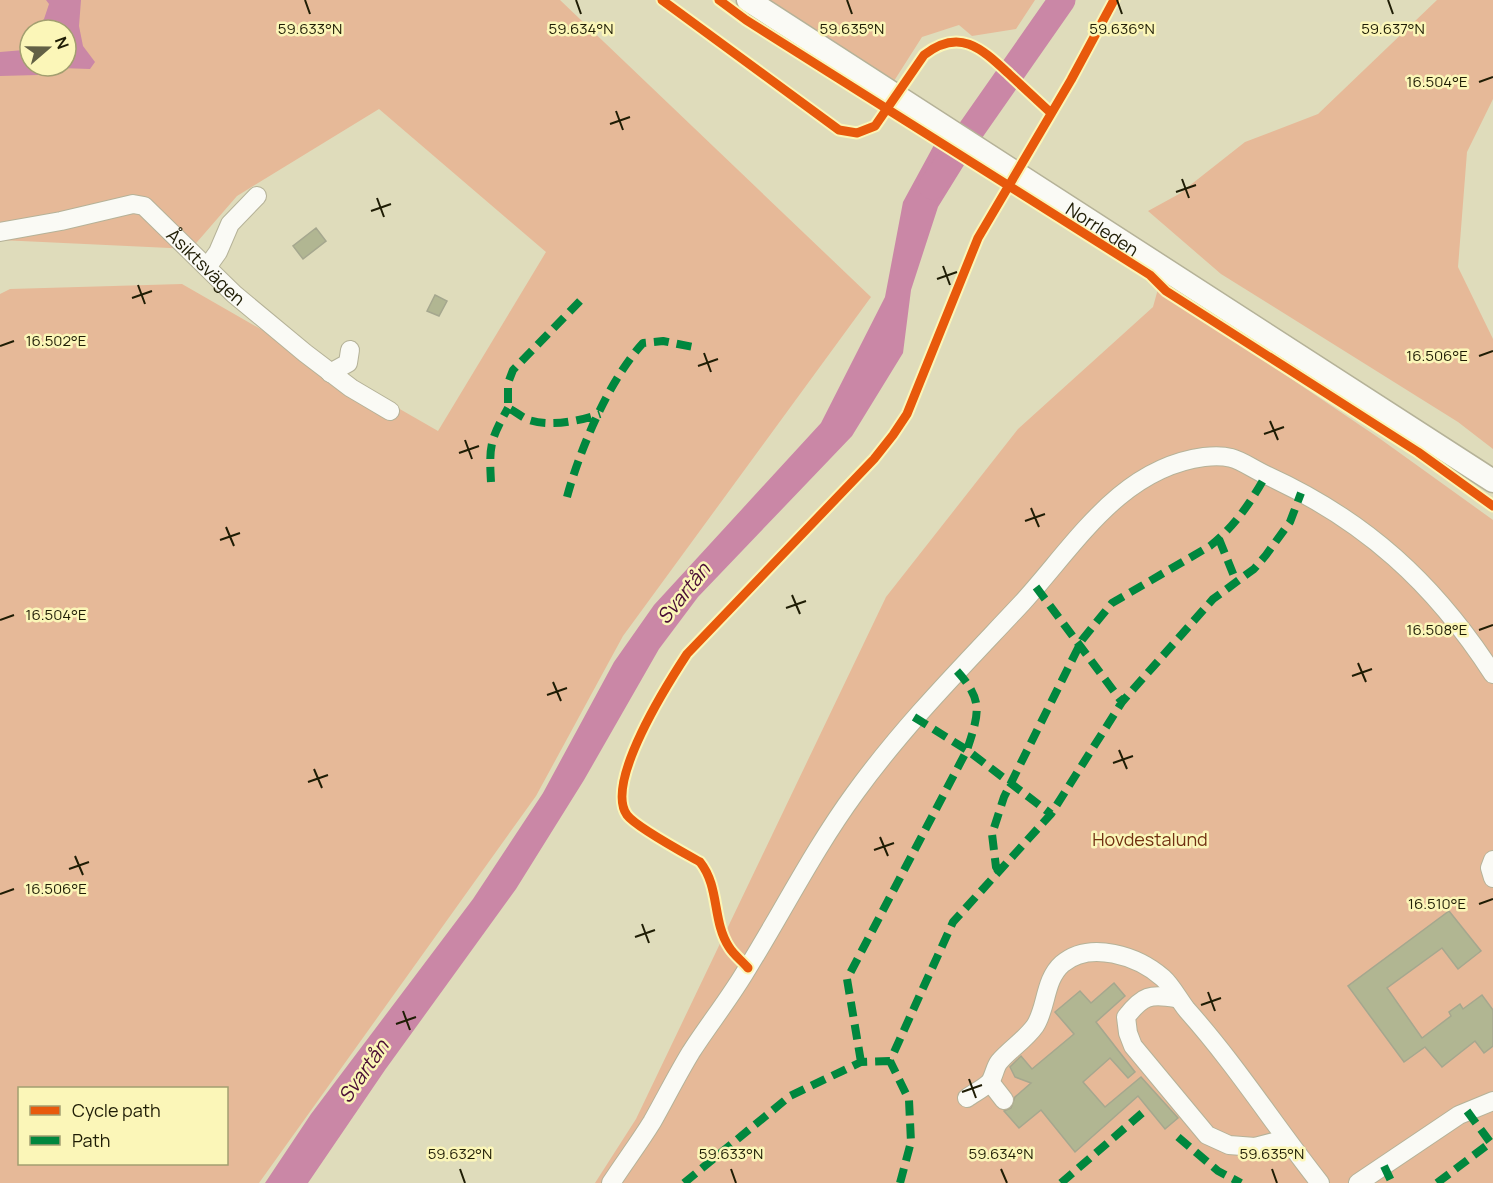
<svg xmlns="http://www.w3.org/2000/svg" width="1493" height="1183" font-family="Manrope,sans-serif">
  <rect width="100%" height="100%" fill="#dfdcbb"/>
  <path fill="#e6b998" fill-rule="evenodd" d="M0,0h560l311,297 -248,339 -87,160 -277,387h-259v-889l10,-5 172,-5 256,147 108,-179 -167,-143 -142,87 -46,53 -191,-9zM30,30h36v36h-36zM20,1088h206v76h-206z
    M770,0h265l-19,29 -44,7 -13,-11 -37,12 -28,44z
    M1437,0h56v99l-26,53 -9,115 35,72v110l-35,-27 -237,-148 -73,-63 31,-17 66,-52 73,-28z
    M1158,289l221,149 114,82v663h-898l41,-64 250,-522 132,-168 135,-122z"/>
  <path fill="#ca87a6" d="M46,0h35l-2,26 4,20 12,16 -5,7 -30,-1 -22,7 -38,1v-24l24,-2 6,-14v30h36v-36h-31l9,-11 5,-15z
    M934,145l30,20 -26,42 -27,83 -8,63 -51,83 -154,161 -39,52 -75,131 -68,109 -131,181 -77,113h-43l46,-69 162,-215 70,-106 71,-131 40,-57 167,-182 64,-126 18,-95z"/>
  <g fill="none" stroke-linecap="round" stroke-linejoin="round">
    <path stroke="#ca87a6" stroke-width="27" d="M932,186l130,-186"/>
  </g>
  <path fill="#b1b692" stroke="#a5a78e" stroke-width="1.5" d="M316,228l10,13 -23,18 -10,-13z
    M435,295l12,6 -8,15 -12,-5z
    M1449,911l32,40 -23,18 -16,-21 -55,40 35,50 29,-22 -2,-4 11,-8 3,5 19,-14 11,15v36l-9,7 -9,-12 -33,26 -17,-20 -21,15 -56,-76z
    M1114,983l11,13 -29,26 39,50 -7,6 -18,-20 -27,24 22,25 36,-30 37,41 -13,11 -27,-33 -63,56 -34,-42 -22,18 -15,-17 7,-3 4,-11 16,-14 -16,-6 -5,-10 11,-11 11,13 42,-35 -19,-22 25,-21 11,12z"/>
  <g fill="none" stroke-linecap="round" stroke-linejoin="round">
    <g stroke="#b5b298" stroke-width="20">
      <g id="minor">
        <path id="s1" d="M0,232l61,-11 72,-17 11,2 90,88 71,59 46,35 39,23"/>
        <path d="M208,266l10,-14 12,-28 27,-28"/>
        <path d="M330,373l18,-10 2,-13"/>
        <path d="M1493,860l-3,8 3,10"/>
        <path d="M1176,998c-26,-4 -33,-3 -50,19l2,16 5,13 74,89 22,10 26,2 30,-8"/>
        <path d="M990,1082l14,18"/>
        <path d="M967,1098c7,-5 17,-10 23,-16 4,-6 5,-15 9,-20 11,-13 26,-22 36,-36 12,-18 9,-46 27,-62 28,-24 76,-8 101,14 9,8 16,22 24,32 50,56 87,115 133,173"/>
        <path d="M611,1183c13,-20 28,-40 41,-61 13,-23 25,-47 39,-70 18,-28 39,-54 56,-83 36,-58 67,-120 108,-176 50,-69 109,-128 167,-190 53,-58 98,-135 182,-146 31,-4 37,6 62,18 99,45 168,108 227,199"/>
        <path d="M1358,1183l101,-68 34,-14"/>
      </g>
    </g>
    <g stroke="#b5b298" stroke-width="25">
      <g id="major">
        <path id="s2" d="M748,0l745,481"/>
      </g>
    </g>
    <use href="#minor" stroke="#fafaf5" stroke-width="18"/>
    <use href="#major" stroke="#fafaf5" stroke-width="22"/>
    <path stroke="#00873e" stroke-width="8" stroke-dasharray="15 8" stroke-linecap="butt" d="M580,301l-67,69 -5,13v25c7,3 13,9 21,12 22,7 50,1 71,-6
      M491,482c-2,-36 -1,-42 17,-74
      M567,497c13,-48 42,-117 76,-154l20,-2 30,6
      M1219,539l17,42
      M1036,587l86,115
      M914,717l53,33 84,64
      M999,872l-3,-5 -4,-33 12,-37 78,-157 30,-37 98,-57c25,-20 41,-44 56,-71
      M861,1062l-14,-83 120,-229c12,-37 17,-49 -10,-79
      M1467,1111l26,35
      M1178,1137l40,34 23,12
      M1384,1166l8,17
      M684,1183l106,-87 71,-34 29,-1
      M900,1183l11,-41 -2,-42 -19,-39 63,-139 98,-108 71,-112 91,-103 41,-30 12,-14 24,-33 11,-29
      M1061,1183l87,-75
      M1437,1183l53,-40"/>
    <g stroke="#fbf6b8" stroke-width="13">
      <path id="cycleway" d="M662,0l177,130 18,3 18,-7 49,-71c36,-28 58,-6 85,19 14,13 28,26 42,39
        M719,0l27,20 404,255 16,16 252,161 75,54
        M748,968c-6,-7 -15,-14 -19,-21 -17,-26 -9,-60 -29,-85 -16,-9 -64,-35 -73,-47 -23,-32 41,-132 60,-161l187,-195 19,-24 14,-21 71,-176 93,-158 43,-80"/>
    </g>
    <use href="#cycleway" stroke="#e8590c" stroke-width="9"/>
  </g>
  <path fill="none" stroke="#1f1d05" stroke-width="2" d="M305,0l5,14M576,0l5,14M847,0l5,14M1117,0l5,14M1388,0l5,14M1479,82l14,-5M616,111l7,19M610,124l20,-7M1182,179l7,19M1176,192l20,-7M377,198l7,19M371,211l20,-7M943,266l7,19M937,279l20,-7M138,285l7,19M132,298l20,-7M0,346l14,-5M704,353l7,19M1479,356l14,-5M698,366l20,-7M1270,421l8,19M1264,434l20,-7M465,440l7,19M459,453l20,-7M1031,508l8,19M1025,521l20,-7M226,527l8,19M220,540l20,-7M792,595l8,19M786,608l20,-7M0,620l14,-5M1479,630l14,-5M1358,663l8,19M1352,676l20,-7M553,682l8,19M547,695l20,-7M1119,750l8,19M1113,763l20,-7M314,769l8,19M308,782l20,-7M880,837l8,19M874,850l20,-7M75,856l8,19M69,869l20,-7M0,894l14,-5M1479,904l14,-5M642,924l7,19M635,937l20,-7M1208,992l7,19M1201,1005l20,-7M403,1011l7,19M396,1024l20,-7M969,1079l7,19M962,1092l20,-7M460,1169l5,14M731,1169l5,14M1001,1169l6,14M1272,1169l5,14"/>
  <g text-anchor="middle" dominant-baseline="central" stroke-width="5" stroke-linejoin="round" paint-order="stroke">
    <g font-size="18" fill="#1f1d05" stroke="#fbf6b8">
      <text stroke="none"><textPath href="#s2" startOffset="422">Norrleden</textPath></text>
      <text stroke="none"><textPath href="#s1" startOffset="234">Åsiktsvägen</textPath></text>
    </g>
    <g font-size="18" fill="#723112" stroke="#fbf6b8">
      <text x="1150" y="839">Hovdestalund</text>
    </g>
    <g font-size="20" font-style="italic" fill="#490d35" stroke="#fbf6b8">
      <text transform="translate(683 593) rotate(-51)">Svartån</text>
      <text transform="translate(363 1071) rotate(-55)">Svartån</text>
    </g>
  </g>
  <g font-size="15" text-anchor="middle" fill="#1f1d05" stroke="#fbf6b8" stroke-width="5" stroke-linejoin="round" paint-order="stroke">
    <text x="310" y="34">59.633°N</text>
    <text x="581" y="34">59.634°N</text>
    <text x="852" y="34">59.635°N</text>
    <text x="1122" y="34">59.636°N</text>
    <text x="1393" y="34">59.637°N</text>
    <text x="1437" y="87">16.504°E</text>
    <text x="56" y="346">16.502°E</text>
    <text x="1437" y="361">16.506°E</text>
    <text x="56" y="620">16.504°E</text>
    <text x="1437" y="635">16.508°E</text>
    <text x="56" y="894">16.506°E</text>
    <text x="1437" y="909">16.510°E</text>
    <text x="460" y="1159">59.632°N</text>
    <text x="731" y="1159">59.633°N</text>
    <text x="1001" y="1159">59.634°N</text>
    <text x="1272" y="1159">59.635°N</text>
  </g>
  <rect x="18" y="1087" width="210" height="78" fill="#fbf6b8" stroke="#a39f70" stroke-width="1.5"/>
  <rect x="30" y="1106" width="30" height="9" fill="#e8590c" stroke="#a39f70" stroke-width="1.5"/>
  <text x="72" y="1117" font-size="18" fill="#1f1d05">Cycle path</text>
  <rect x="30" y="1136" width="30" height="9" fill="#00873e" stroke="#a39f70" stroke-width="1.5"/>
  <text x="72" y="1147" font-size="18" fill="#1f1d05">Path</text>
  <g transform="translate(48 48) rotate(70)"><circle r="28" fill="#fbf6b8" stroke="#a39f70" stroke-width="1.5"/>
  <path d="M0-4.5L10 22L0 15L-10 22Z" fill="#626045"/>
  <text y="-9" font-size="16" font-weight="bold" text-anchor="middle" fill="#1f1d05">N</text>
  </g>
</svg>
